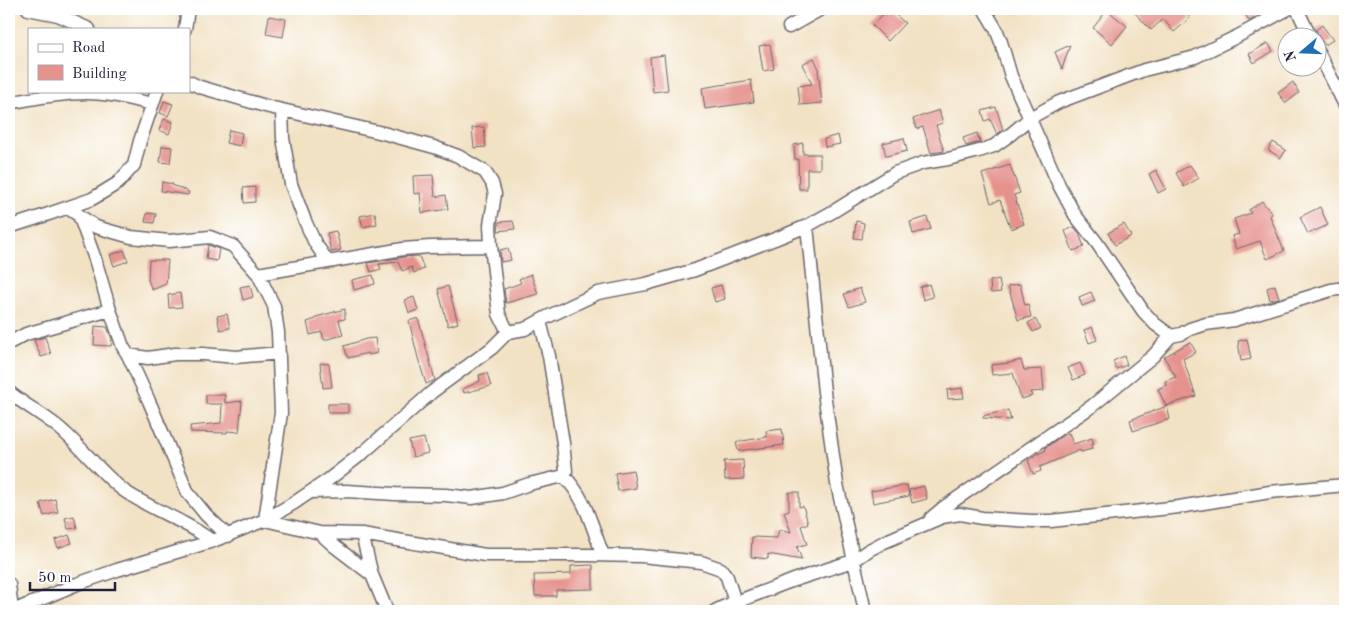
<svg xmlns="http://www.w3.org/2000/svg" width="1354" height="620" font-family="'Old Standard TT',serif">
  <rect width="100%" height="100%" fill="#fff"/>
  <filter id="ink" filterUnits="userSpaceOnUse"><feTurbulence type="fractalNoise" baseFrequency=".02" numOctaves="2"/><feDisplacementMap in="SourceGraphic" scale="10" xChannelSelector="R" yChannelSelector="G"/><feConvolveMatrix kernelMatrix="1 2 1 2 8 2 1 2 1" color-interpolation-filters="sRGB"/></filter>
  <filter id="wash" filterUnits="userSpaceOnUse"><feTurbulence type="fractalNoise" baseFrequency=".0096" numOctaves="4" result="noise"/><feDisplacementMap in="SourceGraphic" scale="20" xChannelSelector="R" yChannelSelector="G"/><feGaussianBlur stdDeviation="1.12" result="paint"/><feColorMatrix in="noise" values="0 0 0 0 0 0 0 0 0 0 0 0 0 0 0 0 0 1.4 0 .05"/><feComposite in="paint" operator="in"/></filter>
  <g filter="url(#wash)">
    <rect width="100%" height="100%" fill="#f2e2c4"/>
    <g id="blocks">
      <path fill="#e5918c" d="M889,9l16,14 -17,18 -16,-16z
        M1131,9h52l7,9 -16,14 -11,-13 -12,11z
        M1242,9h19l2,4 -14,8z
        M1107,10l20,16 -15,18 -19,-16z
        M269,16l17,3 -3,18 -17,-3z
        M1322,25l11,15 -8,5 -6,-8 -3,-7z
        M1268,43l5,8 -19,12 -5,-9z
        M770,44l4,25 -11,2 -4,-25z
        M1070,45l-8,24 -7,-17z
        M664,55l4,35 -15,2 -3,-35z
        M814,58l5,11 -1,1 4,33 -22,2 -2,-19 14,-2 -10,-20z
        M751,80l3,22 -49,7 -3,-21z
        M1293,82l6,11 -13,10 -8,-10z
        M164,101l9,3 -5,12 -8,-3z
        M996,107l7,23 -6,4 -7,-15 -5,2 -3,-10z
        M939,110l4,13 -7,2 8,26 -13,2 -8,-26 -6,2 -4,-10z
        M164,119l9,3 -4,12 -10,-4z
        M484,127l2,20 -12,1 -2,-20z
        M229,130l13,3 -2,13 -14,-3z
        M977,133l3,9 -14,4 -3,-8z
        M838,135l2,9 -15,3 -1,-8z
        M904,138l3,13 -21,5 -3,-13z
        M1273,142l13,8 -5,8 -13,-8z
        M803,143v11h17v15h-13v20h-8l-1,-30h-3l-1,-14z
        M162,146l10,1 -2,16 -10,-1z
        M1010,165l10,28 -6,2 10,29 -13,5 -11,-29 -9,3 -9,-29z
        M1190,165l9,13 -15,9 -8,-14z
        M1156,170l10,19 -8,4 -9,-19z
        M433,175l2,22 11,-2 2,14 -26,4 -2,-20 -6,1 -1,-18z
        M162,182l11,2 -1,1 17,7 -1,3 -27,-4z
        M255,187v15l-11,1 -1,-15z
        M1262,201l10,13 -2,2 14,35 -17,8 -7,-18 -24,8 -4,-13 7,-2 -5,-15 17,-6 -2,-3z
        M1320,207l8,18 -20,9 -8,-17z
        M147,213l9,1 -2,9 -9,-1z
        M375,213l2,11 -14,3 -3,-11z
        M927,217l4,12 -18,5 -3,-12z
        M513,221l2,8 -17,2 1,-9z
        M856,221l8,2 -2,16 -8,-1z
        M1124,224l7,12 -16,9 -7,-12z
        M1074,227l5,6 5,14 -11,4 -8,-20z
        M336,231l5,19 -10,2 -4,-19z
        M208,245l11,4 -2,12 -11,-2z
        M508,248l3,12 -10,2 -1,-12z
        M124,250l4,11 -14,5 -4,-11z
        M419,256l5,13 -10,4 -2,-6 -10,4 -4,-9 -19,2 2,5 -10,3 -3,-9 36,-6z
        M149,260h19l-2,24 -14,6 -4,-10z
        M531,274l7,20 -32,9 -2,-14 17,-6 -2,-4z
        M373,275l2,9 -21,6 -2,-10z
        M999,279l2,13 -10,1 -1,-12z
        M929,284l4,13 -10,3 -3,-13z
        M1020,284l5,21 3,-1 3,13 -13,3 -10,-34z
        M250,285l3,12 -10,3 -3,-13z
        M721,285l4,14 -10,3 -4,-14z
        M1275,285l4,13 -9,2 -3,-12z
        M448,286l10,37 -10,3 -10,-37z
        M860,288l5,14 -16,5 -5,-13z
        M1091,292l4,9 -13,5 -3,-9z
        M180,293l2,14 -13,1 -1,-13z
        M414,297l4,13 -9,3 -4,-13z
        M345,309v10l-6,1 4,15 -19,5 -2,-8 -12,3 -3,-13 9,-3v-2z
        M227,314l3,14 -10,2 -3,-14z
        M418,318l17,62 -9,4 -8,-26 -9,-37z
        M1035,319l6,9 -8,4 -5,-9z
        M95,326l12,1 5,12 -1,7 -17,-1z
        M1092,327l5,13 -8,3 -5,-13z
        M45,337l6,17 -10,3 -7,-17z
        M375,338l2,15 -8,2 -1,-2 -20,5 -4,-12 22,-7z
        M1247,339l4,20 -10,2 -3,-20z
        M1190,342l6,10 -13,7 13,37 -30,10 -8,-17 8,-4 -1,-4 11,-4 -12,-20z
        M1124,356l3,9 -11,4 -3,-8z
        M1021,360l3,10 18,-1 2,22 -14,1 2,4 -11,3 -8,-26 -21,2 -1,-10 18,-2z
        M320,363l9,1 3,23 -9,1z
        M1080,363l5,12 -12,5 -5,-12z
        M487,373l4,13 -27,7 -1,-4 17,-8 -1,-6z
        M962,388l2,10 -16,1 -1,-9z
        M206,395h19v8l17,-2 -3,31 -12,-1v2l-36,-1 -1,-6 31,-3 1,-19h-16z
        M328,404h20v9h-20z
        M1167,406l3,13 -37,12 -3,-11z
        M1008,410l3,10 -28,-2v-2z
        M782,429l2,16 -46,6 -2,-9 31,-5 -1,-6z
        M1069,433l4,11 19,-6 2,6 -3,1 1,4 -11,3 -1,-2 -40,17 1,4 -8,3 -5,-14 9,-6 9,-4 -1,-2 18,-13z
        M424,438l4,15 -15,4 -4,-16z
        M743,460l1,19 -19,1 -1,-19z
        M633,470l3,18 -18,3 -3,-18z
        M907,485l2,11 -36,7 -2,-12z
        M924,486l3,13 -15,4 -3,-13z
        M789,492h10v15l4,-1 5,17 -7,3 6,18 -10,3 5,13 -34,-6v5l-17,-2 1,-20 25,1 2,-9 12,3 -7,-20 5,-2z
        M55,499l3,13 -14,4 -4,-13z
        M74,516l3,12 -9,1 -3,-11z
        M69,535l3,8 -14,5 -3,-8z
        M593,565v24l-37,1v6h-21l-1,-21 37,-1v-8z"/>
    </g>
  </g>
  <g filter="url(#ink)">
    <use href="#blocks" fill-opacity="0" stroke="#6b656b" stroke-width="1"/>
    <g fill="none" stroke-linecap="round" stroke-linejoin="round">
      <g stroke="#6b656b" stroke-width="15">
        <path id="street" d="M28,9l30,6 31,14
          M984,9l12,20 5,13 10,34 48,109 16,30 22,28 46,68 12,13 16,12
          M1297,9l14,29
          M789,27l32,-18
          M185,29l3,-20
          M1316,48l29,57
          M189,82l11,5 69,20 114,26 51,14 24,9 27,16 7,11 3,11 -5,31 1,21 8,68 9,18
          M9,103c25,-5 52,-10 78,-10 22,0 44,6 65,11
          M282,110l1,28 8,46 14,37 10,22 13,19
          M68,208l28,19 35,10 38,4 41,-4 23,9 25,28 16,32 4,26 3,81 -16,107
          M79,215l16,44 15,51 13,37 5,8 21,46 39,92 18,22 22,21
          M807,226l17,166 13,92 28,127
          M9,227l31,-10 52,-18 26,-16 16,-18 6,-24 17,-50
          M258,274l145,-25 27,-2 61,-1
          M540,321l9,35 14,87 3,28 -2,5
          M9,343l17,-9 84,-24
          M128,355l20,3 27,-4h28l33,3 43,-4
          M9,392c18,15 39,25 56,41 20,18 36,40 58,57 18,13 40,22 60,33 10,5 20,12 30,18
          M564,476c23,24 27,49 39,79
          M310,492l36,-1 49,3 51,1 26,3 31,-5 26,-9 35,-8
          M931,518l12,-10 149,-102 61,-50 18,-20 10,-2 9,-5 16,-5 28,-4 97,-30 14,-2
          M265,520l55,13 42,1 123,21h103l53,1 60,6 20,7 6,8 8,25
          M320,533l13,12 39,30
          M362,534l10,41 15,36
          M9,584l3,27
          M13,611l64,-27 40,-14 96,-29 52,-21 29,-17 34,-23 36,-28 68,-60 60,-44 16,-16 17,-3 20,-11 53,-25 48,-9 49,-14 85,-33 27,-11 27,-15 61,-38 28,-10 25,-4 31,-8 15,-5 17,-12 19,-16 29,-16 85,-32 51,-13 43,-21 50,-27
          M715,611l8,-4 71,-27 59,-19 16,-11 15,-8 58,-25 18,-3 22,4 51,3h18l128,-14 91,-15 75,-7"/>
      </g>
      <use href="#street" stroke="#fff" stroke-width="12"/>
    </g>
  </g>
  <rect width="1354" height="620" fill="none" stroke="#fff" stroke-width="30"/>
  <rect x="28" y="28" width="162" height="65" fill="#ffffff" stroke="#a7a7b1"/>
  <rect x="38" y="44" width="25" height="8" fill="#ffffff" stroke="#a7a7b1"/>
  <text x="72" y="52" font-size="15" fill="#22223b">Road</text>
  <rect x="38" y="65" width="25" height="15" fill="#e5918c" stroke="#a7a7b1"/>
  <text x="72" y="78" font-size="15" fill="#22223b">Building</text>
  <g transform="translate(1302 52) rotate(251)"><circle r="24" fill="#ffffff" stroke="#a7a7b1"/>
  <path d="M0-4L9 19L0 12L-9 19Z" fill="#1f6fb2"/>
  <text y="-8" font-size="14" font-weight="bold" text-anchor="middle" fill="#22223b">N</text>
  </g>
  <path d="M30 582v8h85v-8" fill="none" stroke="#22223b" stroke-width="2.5"/>
  <text x="38" y="582" font-size="15" fill="#22223b" stroke="#ffffff" stroke-width="4" paint-order="stroke">50 m</text>
</svg>
